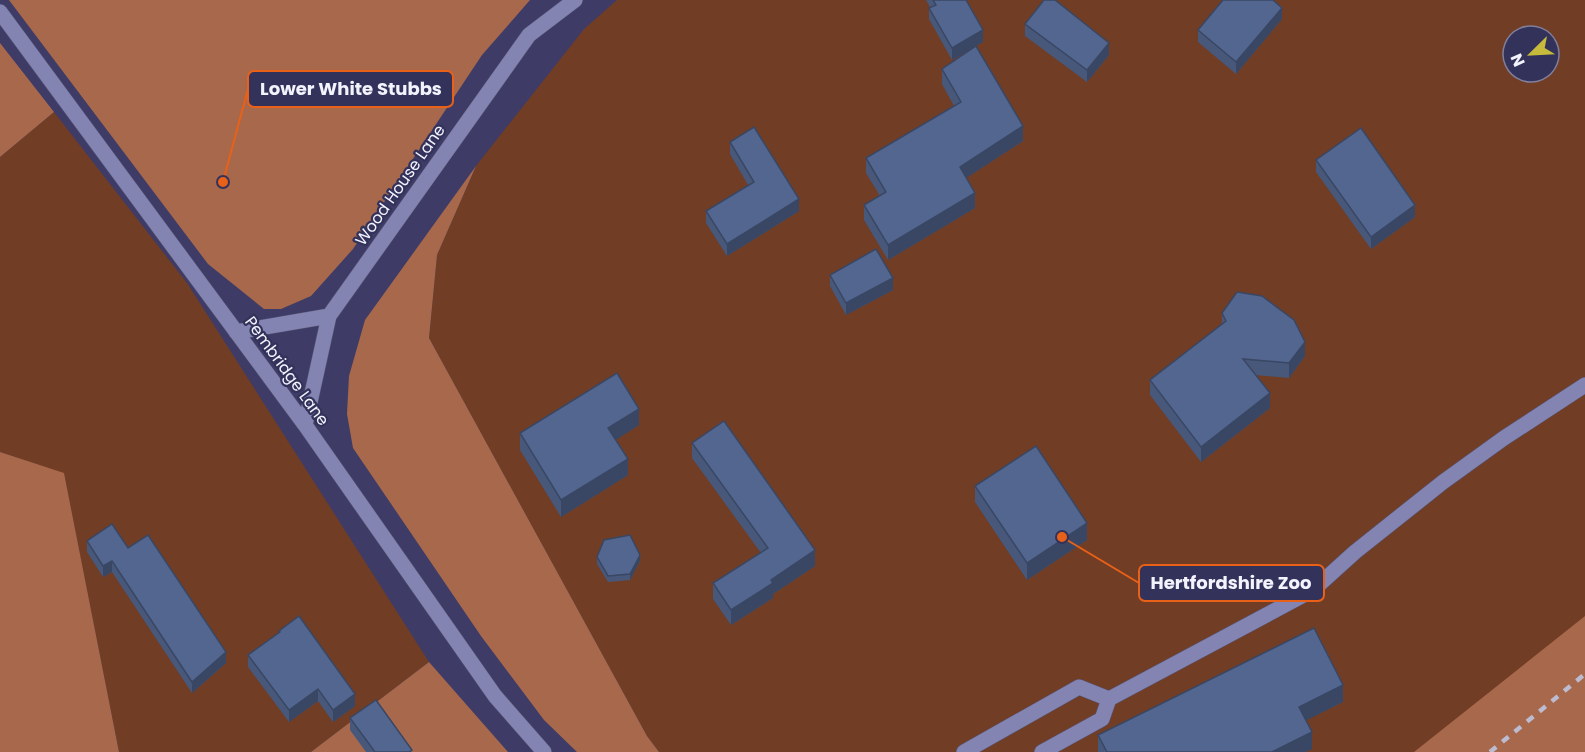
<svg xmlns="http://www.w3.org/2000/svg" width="1585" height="752" font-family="Poppins,sans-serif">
  <rect width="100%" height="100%" fill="#3e3c66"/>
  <path fill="#713d25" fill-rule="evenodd" d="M617,0h968v752h-926l-12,-16 -218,-398 8,-83 39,-89 108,-137zM1513,36h36v36h-36z
    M54,112l133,171 242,379 -118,90h-192l-55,-278 -64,-22v-295z"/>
  <path fill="#a8684c" d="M9,0h521l-48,55 -129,194 -42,47 -30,13h-17l-56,-45z
    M0,43l54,69 -54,45z
    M476,166l-39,89 -8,83 218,398 12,16h-82l-33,-32 -63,-84 -128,-188 -6,-34 2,-38 16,-56z
    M0,452l64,21 55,279h-119z
    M1585,616v136h-171z
    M429,662l79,90h-197z"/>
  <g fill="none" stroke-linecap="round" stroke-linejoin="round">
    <g stroke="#565474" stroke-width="16">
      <path id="lane" d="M964,752l115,-65 30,12
        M1042,752l60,-33 7,-20 204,-109 42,-38 88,-70 61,-44 81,-53"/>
    </g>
    <g stroke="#565474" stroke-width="16">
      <path id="street" d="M0,12l305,413 190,271 49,56
        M236,332l93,-16
        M305,425l24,-109 200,-281 46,-35"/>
    </g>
    <use href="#lane" stroke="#8384b2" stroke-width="15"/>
    <use href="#street" stroke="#8384b2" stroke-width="15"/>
    <path stroke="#bcbbd0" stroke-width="4.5" stroke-dasharray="8 8" stroke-linecap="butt" d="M1490,752l95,-78"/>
  </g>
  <path fill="#47587b" d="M926,0h40l17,42 -31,18 -23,-41v-11l1,-1z
    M1282,19l-46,55 -38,-32v-12z
    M1025,24l84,31 -22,27 -62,-46z
    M942,69l81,72 -57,37 9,30 -87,52 -24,-40v-15l16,-9 -14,-23v-15l88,-52 -12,-22z
    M730,142l69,69 -72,45 -21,-33v-12l42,-26 -18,-31z
    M1316,160l99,57 -44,32 -55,-77z
    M830,275l63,15 -47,25 -16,-29z
    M1222,313l83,43 -16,22 -34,-3 15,33 -69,54 -51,-67v-15l72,-56z
    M639,425l-24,15 13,35 -67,42 -41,-67v-17z
    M692,443l123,123 -42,28v4l-42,27 -18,-26v-16l48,-30 -69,-95z
    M975,486l112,54 -60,40 -52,-78z
    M87,541l41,7 98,115 -34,30 -80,-121 -9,5 -16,-25z
    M597,557l43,4 -10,19 -22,2 -11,-18z
    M279,631l76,75 -22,16 -15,-21 -29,21 -41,-55v-12l31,-22z
    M1343,702l-37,18 6,29 -7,3h-207v-17z
    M350,718l62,34h-46l-16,-22z"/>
  <path fill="#394764" d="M1282,8v11l-46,55v-12z
    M983,30v12l-31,18v-12z
    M1109,43v12l-22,27v-12z
    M1023,126v15l-63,41v-15z
    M975,193v15l-87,52v-15z
    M799,199v12l-72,45v-12z
    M1415,205v12l-44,32v-12z
    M893,278v12l-47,25v-12z
    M1305,342v14l-16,22v-15z
    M1270,393v15l-69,54v-15z
    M639,409v16l-31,20v-17z
    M628,459v16l-67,42v-17z
    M1087,523v17l-60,40v-17z
    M815,550v16l-42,28v4l-42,27v-15l40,-30z
    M640,555v6l-10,19v-6z
    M112,561v11l-9,5v-11z
    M226,652v11l-34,30v-11z
    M1343,685v17l-44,22v-17z
    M318,689v12l-29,21v-12z
    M355,694v12l-22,16v-12z
    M1312,732v17l-7,3h-33z"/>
  <path fill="#52668f" stroke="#394764" stroke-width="1.5" d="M933,0h33l17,30 -31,18 -23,-40 7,-3z
    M1044,0h11l54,43 -22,27 -62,-46z
    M1223,0h50l9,8 -46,54 -38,-32z
    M976,46l47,80 -63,41 15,26 -87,52 -24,-40 22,-13 -20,-34 95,-56 -19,-33z
    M754,127l45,72 -72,45 -21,-33 48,-29 -24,-40z
    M1361,128l54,77 -44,32 -55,-77z
    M876,249l17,29 -47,25 -16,-28z
    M1237,292l25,4 32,24 11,22 -16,21 -46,-4 27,34 -69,54 -51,-67 76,-59 -4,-8z
    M617,373l22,36 -31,19 20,31 -67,41 -41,-67z
    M724,421l91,129 -44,30 2,3 -42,27 -18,-27 55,-35 -76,-105z
    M1036,446l51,77 -60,40 -52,-77z
    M112,524l16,24 20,-13 78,117 -34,30 -80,-121 -9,5 -16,-25z
    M630,535l10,20 -10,19 -22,2 -11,-19 7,-17z
    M299,616l56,78 -22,16 -15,-21 -29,21 -41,-55 32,-23 -1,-1z
    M1314,628l29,57 -44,22 13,25 -40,20h-165l-9,-17z
    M376,700l36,50 -3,2h-34l-25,-34z"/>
  <g text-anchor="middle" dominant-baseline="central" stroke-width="4.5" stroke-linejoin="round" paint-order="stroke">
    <g font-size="16" fill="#f3f3fe" stroke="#33325a">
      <text transform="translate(400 185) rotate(-55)">Wood House Lane</text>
      <text transform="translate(287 371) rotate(54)">Pembridge Lane</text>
    </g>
  </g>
  <path fill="none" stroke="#e96118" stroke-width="2" d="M223 182L248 89M1062 537L1139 583"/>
  <g fill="#e96118" stroke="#33325a" stroke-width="2">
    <circle cx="223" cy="182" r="6"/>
    <circle cx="1062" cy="537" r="6"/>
  </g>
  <g fill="#33325a" stroke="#e96118" stroke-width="2">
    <rect x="248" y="71" width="205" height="36" rx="6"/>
    <rect x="1139" y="565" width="185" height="36" rx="6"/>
  </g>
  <g font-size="18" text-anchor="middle" font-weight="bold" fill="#f3f3fe">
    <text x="351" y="95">Lower White Stubbs</text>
    <text x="1231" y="589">Hertfordshire Zoo</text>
  </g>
  <g transform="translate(1531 54) rotate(246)"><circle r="28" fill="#33325a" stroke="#807f9c" stroke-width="1.5"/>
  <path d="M0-4.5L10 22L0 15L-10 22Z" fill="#c7bb3c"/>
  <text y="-9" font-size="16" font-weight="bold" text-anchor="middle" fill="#f3f3fe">N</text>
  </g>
</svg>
